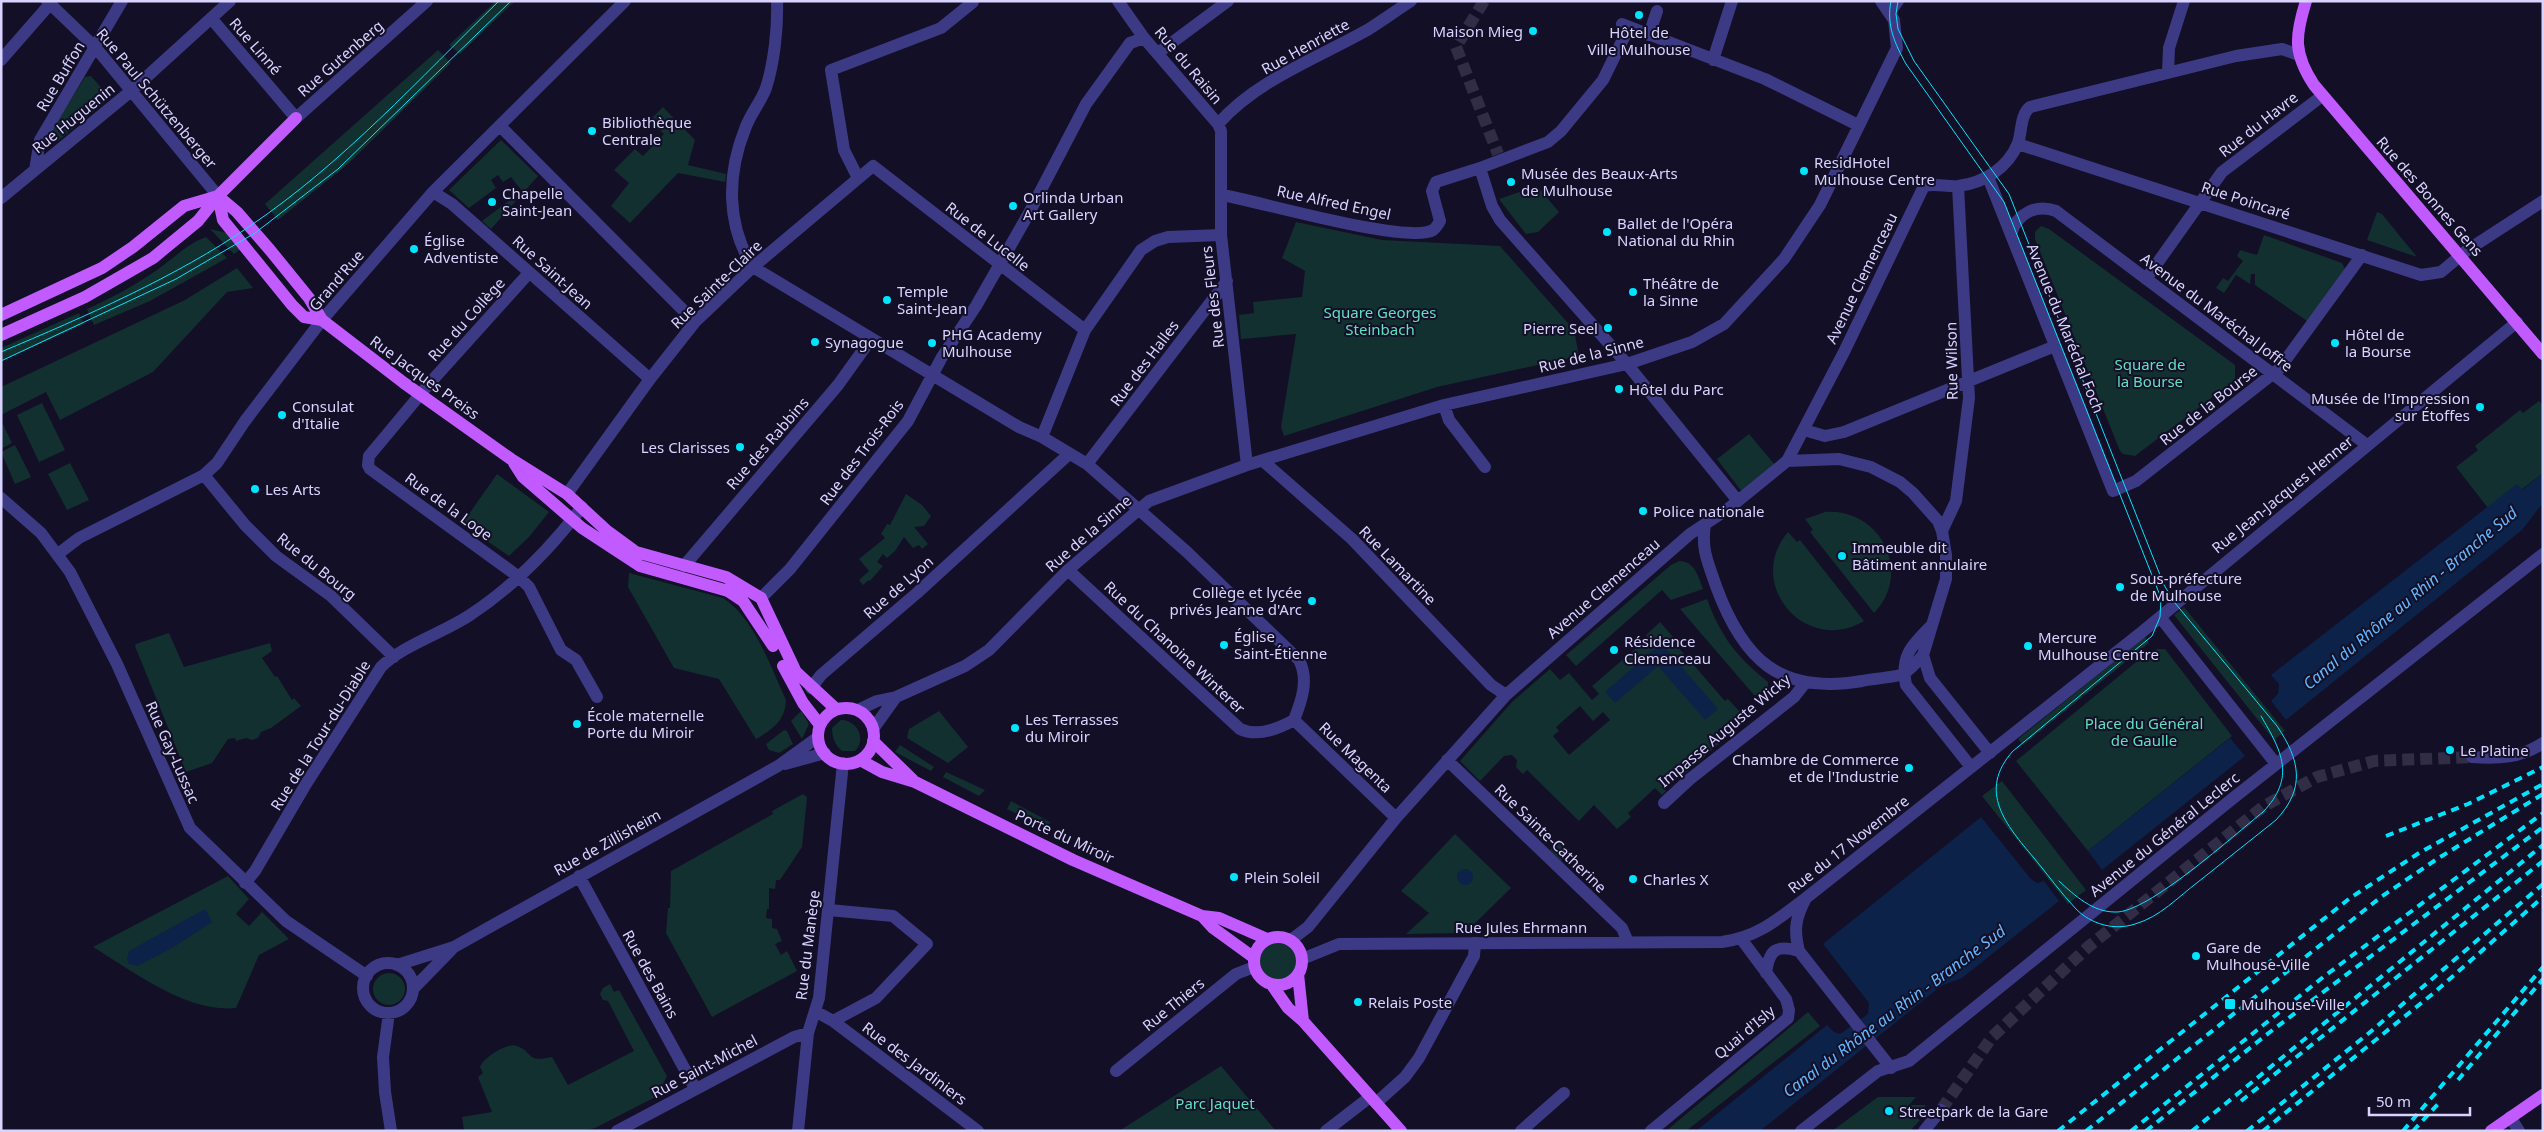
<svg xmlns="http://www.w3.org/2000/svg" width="2544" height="1132" font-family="'Noto Sans',sans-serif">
  <rect width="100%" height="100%" fill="#130f26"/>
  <path fill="#12302f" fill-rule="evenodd" d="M496,1h19l-55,53 -11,-9z
    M438,50l13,13 -104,102 -69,55 -13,-16z
    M91,76l13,15 2,10 -48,40 -9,-7 36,-57z
    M663,107l32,33 -7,25 38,9 -1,8 -47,-9 -48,50 -19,-17 18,-23 -15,-13 21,-21 8,7 21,-22 -14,-14z
    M501,140l37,36 -47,53 -9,-8 40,-30 -11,-14 -8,5 -5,-7 -7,5 5,8 -27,20 -20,-18z
    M1537,186l22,26 -21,20 -12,2 -27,-35z
    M2377,212l5,2 35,43 -50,-17z
    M1296,222l86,18 118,6 74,84 5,26 -142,31 -153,49 -3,-9 15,-93 -55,5 -2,-24 15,-2 -1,-11 49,-5 3,-26 -23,-13z
    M2041,226l8,3 186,136v15l-100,76 -12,-2 -3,-3 -85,-212v-7z
    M210,229l17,4 14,16 -7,5z
    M2264,235l78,28 3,6 -38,52 -52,-36v-11h-4l-1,10 -14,-9 -12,18 -8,-5 7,-10 5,3 15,-20 -6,-5 3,-6 17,5z
    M206,237l21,21 -77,43 -56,24 -7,-16c26,-12 51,-25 74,-42 15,-11 28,-24 45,-30z
    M237,268l16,20 -26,4 -74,80 -93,48 -14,-28 -45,23v-28l184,-87z
    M79,313l5,11 -83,37v-13z
    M2539,401l4,4v68l-22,17 -4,-5 -29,23 -32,-41 22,-17 -3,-4 45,-36 3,3z
    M42,403l23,47 -26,12 -22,-47z
    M1,420l11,23 -11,6z
    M1749,434l26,31 -33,27 -25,-33z
    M15,445l16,32 -16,7 -14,-32z
    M70,463l19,37 -22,10 -19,-36z
    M497,474l52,38 -20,25 -20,19 -47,-32z
    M906,494l16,11 9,11 -7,10 -10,1 14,17 -6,5 -3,-4 -6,3 -9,-11 -9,14 -8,7 -4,-4 -6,8 6,4 -13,15 -1,-1 -6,5 -4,-5 10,-9 -10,-12 26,-21 -4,-4 6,-10 3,1z
    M1825,512c56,-4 88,61 49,101l-64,-81 3,-2 -8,-11z
    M1788,532l9,10 3,-2 64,81c-59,35 -120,-38 -76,-89z
    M1679,561c16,0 19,15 24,28l-32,11 -9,-10 -86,76 -10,-11 105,-90z
    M629,573l94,25c32,21 47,68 63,102 -1,21 -13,29 -30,39l-37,-60 -45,-11 -46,-81z
    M1707,599c14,38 30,58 61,83v5l-10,8h-4l-74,-86z
    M2184,607l101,124 -11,9 -100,-125z
    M1660,622l13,15 -2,2 54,62 3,-2 12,13 -10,10 6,7 -56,49 -8,-8 -13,12 7,9 -4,4 -7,-7 -27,25 3,4 -14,12 -23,-24 -15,16 -52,-51 -4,4 -7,-7 1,-7 -5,-5 -8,1 -24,25 -20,-20 52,-59 38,-33 10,11 9,-7 23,27 7,-6 -7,-8 56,-48 -2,-3zM1580,706l13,15 10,-9 7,8 -41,35 -16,-19 6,-5 -3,-4z
    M169,633l15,34 86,-24 2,8 -10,7 13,19 2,-1 15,24 2,-2 7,8 -30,22 -10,4 -3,6 -6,2 -6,-2 -10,3 -1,-3 -7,1 -16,24 -26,9 -51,-126 1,-2z
    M2145,637l4,6 -126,102 -5,-6z
    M2158,649h7l67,87 -144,115 -72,-90 131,-108z
    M801,711l8,13 -7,15 -11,-18z
    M939,711l29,36 -20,16 -41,-25 2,-9z
    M841,720c16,0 26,19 14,31h-13c-7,-6 -10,-14 -10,-23z
    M784,730l3,1 6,13 -14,9 -10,-3 -3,-6z
    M900,745l34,22 -3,4 -36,-19z
    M946,772l39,18 -6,6 -36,-19z
    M2002,781l84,109 -18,14 -86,-108z
    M803,794l4,3 -5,50 -22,33h-4l-1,9 -6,-1v21h-2l-1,9 6,1v9l5,1 5,12 -7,3 6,11 6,-4 10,20 -85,46 -46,-84 2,-25h2l1,-37 102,-57 -1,-3z
    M1011,801l39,21 -2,7 -41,-20z
    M1455,834l56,54 -46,45 -59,1 23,-21 -28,-22z
    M1559,841l11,11 -9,9 -11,-11z
    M228,876l21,23 -13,15 13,12 13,-14 27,27 -30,16 -23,53c-49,5 -102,-36 -143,-61z
    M1254 961a24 24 0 1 1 48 0a24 24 0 1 1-48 0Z
    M373 989a16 16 0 1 1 32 0a16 16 0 1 1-32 0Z
    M610,984l4,8 5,-2 48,86 -4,8 4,7 -72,37 -12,3h-119l-2,-14 30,-5 -14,-35 5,-4 -3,-6c3,-9 27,-25 37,-21 17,6 8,17 35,11l16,28 66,-34 -26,-50 -5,-1 -3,-6 3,-6z
    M1808,1012l12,14 -134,105h-20z
    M1221,1066l55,65h-157z
    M1878,1097h38l-7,8h17l-10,12 4,3 -10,11h-78z"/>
  <path fill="#0c2248" d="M2543,473v30l-21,27 -236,190 -15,-19 7,-7 1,-10 -8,-9 246,-191 5,6z
    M1661,643l57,66 -13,11 -47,-54 -43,37 -10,-11z
    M2230,738l15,18 -143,114 -14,-19z
    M1981,817l50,62 6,4 7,-2 15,20 -97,77 -21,8 -181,145h-64l131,-106 7,7 6,2 28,-20 1,-11 -46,-59z
    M1457 877a8 8 0 1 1 16 0a8 8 0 1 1-16 0Z
    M205,909l7,13 -40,26 -35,18 -8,-2 -2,-5 2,-8z"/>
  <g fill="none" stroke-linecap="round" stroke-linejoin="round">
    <path stroke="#312d47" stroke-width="12" stroke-dasharray="12 6" stroke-linecap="butt" d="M1484,1l-28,46 42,107
      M1941,1110l51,-73 96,-90 176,-141 53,-29 57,-16 98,-4"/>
    <path stroke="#3d3a85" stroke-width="12" d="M47,1l49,47 122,148
      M777,1c1,27 -3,62 -11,87 -5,14 -16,26 -21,41 -18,45 -19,96 8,138l266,160 23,10 45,27 100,88 112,108c10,19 3,40 -5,60
      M1118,1l26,37 74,86 3,7v104l26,230
      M1889,13l9,-12
      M211,18l85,100 131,-117
      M1622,24l143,55 93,46
      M1649,35l8,-24
      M1158,53l70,-52
      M1,60l49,-56
      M1713,60l19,-59
      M2168,72l1,-24 15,-47
      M1218,124c40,-45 100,-66 151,-95 14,-9 28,-19 42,-28
      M501,127l194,195
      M2018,144l403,131 20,-3 25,-21 77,-50
      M1480,168l68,-26 13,-11 42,-51 26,-53
      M35,170l5,-30 82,-139
      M1988,177l125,314 23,-10 143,-112 83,-114
      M858,178l-14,-28 -13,-80 110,-42 32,-26
      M433,192l19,12 198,175
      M1222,195c36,6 186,50 211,35 3,-2 5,-6 7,-9l-8,-30 4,-9 44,-14 12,38 8,14 127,144 111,137
      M1,198l130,-107 99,-90
      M2011,234c6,-21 25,-30 45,-23l311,234
      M529,273l-100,111 -60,72 -1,9 2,4 149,108 10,10 32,63 15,10 21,37
      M2146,279l76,-107 100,-76
      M1444,405l5,15 36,47
      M1804,430l21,6 19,-4 211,-86
      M1042,437l43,-107 56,-80 14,-9 13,-4 53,-2
      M1263,461l89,78 139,146 15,10
      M1787,461l52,-2 32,8 29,15 13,11 25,28 4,10 4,24v24l-23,76 7,23 60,75
      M1087,464l140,-183
      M204,475l41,50 31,31 55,40 63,61
      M567,494l83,-115 45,-57 58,-55 120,-101 212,164
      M1,498l40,35 29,39 47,92 73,164 96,93 81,55
      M1705,524c-4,26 3,38 11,62 27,74 64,109 146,95 9,-2 35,-4 41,-7 7,-4 15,-13 20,-19
      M1942,531l14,-30 13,-103 -11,-212
      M58,554l21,-16 125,-63 13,-12 28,-42 77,-101 111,-128 192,-191
      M684,566l154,-181 33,-46
      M1068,570l172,159c17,8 38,0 54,-9
      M761,598l29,-29 118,-148 34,-64 34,-51 53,-93 57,-109 44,-61 14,-5
      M2160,617l116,147
      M1931,626c-19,19 -31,30 -25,59l65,82
      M811,688l10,-13 96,-82 152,-139
      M858,710l19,-9 19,-4 69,-31 24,-16 79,-80 81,-69 98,-36 197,-60 183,-41 65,-22 32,-18 60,-65 36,-54 77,-157 -3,-28 -13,-19
      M1294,720l102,98
      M873,729l23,-32
      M2472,757c26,2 49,1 71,-14
      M1447,760l175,168 6,14
      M785,764l40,-11
      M1664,803l26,-24 104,-82 11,-14
      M579,876l116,212
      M245,883l10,-12 51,-87 75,-117c22,-22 62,-34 89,-52 44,-29 80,-66 112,-108
      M1805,900c-10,19 -11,31 -6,51l92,117
      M829,910l64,6 34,28 -51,54 -43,23
      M1291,940l17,-13 88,-109 110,-123 184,-161 38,-25 59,-48 57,-109 80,-166c11,-3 23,1 34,0 26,-3 50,-18 60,-43 4,-11 2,-28 12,-36l206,-51 46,-7 17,6
      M1302,959l37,-15 383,-2c36,-5 56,-23 84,-44l336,-266 375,-310
      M363 988a25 25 0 1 1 50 0a25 25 0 1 1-50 0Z
      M397,965l57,-18 324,-181 40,-29
      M1766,973c3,-23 10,-29 33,-22
      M413,989l39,-40
      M815,1011l18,10 145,110
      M389,1013l-6,44 2,35 6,39
      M1116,1071l120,-97 18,-7
      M1376,1103l29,-26 14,-19 55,-102 1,-13
      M2510,1117l9,14
      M617,1131l177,-94 14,-4
      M798,1131l10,-98 11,-35 24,-235
      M1326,1131l44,-34
      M1521,1131l43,-38
      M1651,1131l137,-113 1,-8 -3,-11 -44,-59
      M1801,1131l77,-60 31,-10 323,-262 311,-245
      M1924,1131l17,-21"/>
    <path stroke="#c25bff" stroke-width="12" d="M2306,1c-11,35 -13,52 8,84l229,269
      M218,196l19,16 33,38 39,48 13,22 82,63 107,76 56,35 39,36 30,22 90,25 35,21 35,74 40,37
      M218,196l5,24 69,85 12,12 18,3
      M1,315l101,-47 31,-21 51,-41 34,-10
      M1,335l84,-38 68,-39 45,-37 20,-25 78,-78
      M514,463l9,14 59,51 58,38 88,25 15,10 30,45
      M783,666l20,37 17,22
      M818 736a28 28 0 1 1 56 0a28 28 0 1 1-56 0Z
      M873,741l40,39
      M860,760l22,12 33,10 158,78 129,56 17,2 48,21
      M1202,916l11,12 40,29
      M1254 961a24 24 0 1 1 48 0a24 24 0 1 1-48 0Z
      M1298,974l5,47
      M1272,985l16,23 15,13 98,110
      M2491,1131l52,-36"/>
    <path stroke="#00e5ff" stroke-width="1" d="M1891,1c-5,24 4,43 15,63l98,138 157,396 -1,19 -8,19 -139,115c-36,40 -7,74 21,107 14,17 27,35 42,51 15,15 38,22 59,15 25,-7 43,-27 63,-42 26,-21 52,-41 78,-62 30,-32 24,-60 1,-94l-102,-123 -11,-18 -155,-391 -95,-133 -16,-32 -2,-15 2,-13
      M1,352c83,-35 175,-75 249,-126 93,-63 169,-147 249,-225
      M1,361l175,-82 79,-46 83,-64 173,-168
      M2059,881c16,15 34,31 56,31 32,2 120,-78 148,-100 33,-35 19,-60 -2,-96"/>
    <path stroke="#00e5ff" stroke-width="4" stroke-dasharray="8 6" stroke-linecap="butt" d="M2386,836l82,-32 75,-37
      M2458,1080l85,-101
      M2241,1101l302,-240
      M2058,1131l292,-233 69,-45 124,-69
      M2086,1131l295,-234 56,-38 106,-65
      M2131,1131l191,-153 221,-165
      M2146,1131l124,-99 273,-205
      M2192,1131l351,-286
      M2247,1131l122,-98 174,-149
      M2263,1131l172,-139 108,-95
      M2403,1131l140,-164
      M2413,1131l26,-28"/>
  </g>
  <g fill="#00e5ff" stroke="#130f26" stroke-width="2">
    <circle cx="1639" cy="15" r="5"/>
    <circle cx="1533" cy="31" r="5"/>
    <circle cx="592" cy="131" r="5"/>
    <circle cx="1804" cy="171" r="5"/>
    <circle cx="1511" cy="182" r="5"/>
    <circle cx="492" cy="202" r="5"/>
    <circle cx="1013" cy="206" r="5"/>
    <circle cx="1607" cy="232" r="5"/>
    <circle cx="414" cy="249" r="5"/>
    <circle cx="1633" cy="292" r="5"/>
    <circle cx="887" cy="300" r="5"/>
    <circle cx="1608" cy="328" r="5"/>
    <circle cx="815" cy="342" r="5"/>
    <circle cx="932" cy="343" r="5"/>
    <circle cx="2335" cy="343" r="5"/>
    <circle cx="1619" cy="389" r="5"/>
    <circle cx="2480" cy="407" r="5"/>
    <circle cx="282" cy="415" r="5"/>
    <circle cx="740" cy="447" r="5"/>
    <circle cx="255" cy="489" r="5"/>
    <circle cx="1643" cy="511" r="5"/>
    <circle cx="1842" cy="556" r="5"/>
    <circle cx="2120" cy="587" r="5"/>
    <circle cx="1312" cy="601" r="5"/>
    <circle cx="1224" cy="645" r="5"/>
    <circle cx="2028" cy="646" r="5"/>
    <circle cx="1614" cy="650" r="5"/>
    <circle cx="577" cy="724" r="5"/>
    <circle cx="1015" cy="728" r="5"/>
    <circle cx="2450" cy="750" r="5"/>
    <circle cx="1909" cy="768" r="5"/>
    <circle cx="1234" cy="877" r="5"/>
    <circle cx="1633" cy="879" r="5"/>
    <circle cx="2196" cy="956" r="5"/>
    <circle cx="1358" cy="1002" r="5"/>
    <rect x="2224" y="998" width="12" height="12" rx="2.5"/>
    <circle cx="1889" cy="1111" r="5"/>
  </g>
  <g text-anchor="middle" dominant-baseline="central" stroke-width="4" stroke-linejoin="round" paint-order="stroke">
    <g font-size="15" fill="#d9d4ff" stroke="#130f26" text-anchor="start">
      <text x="1523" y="31" text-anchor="end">Maison Mieg</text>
      <text x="1639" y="32" text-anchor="middle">Hôtel de<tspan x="1639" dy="17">Ville Mulhouse</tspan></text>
      <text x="602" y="122">Bibliothèque<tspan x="602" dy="17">Centrale</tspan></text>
      <text x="1814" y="162">ResidHotel<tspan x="1814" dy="17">Mulhouse Centre</tspan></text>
      <text x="1521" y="173">Musée des Beaux-Arts<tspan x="1521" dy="17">de Mulhouse</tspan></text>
      <text x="502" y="193">Chapelle<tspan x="502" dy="17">Saint-Jean</tspan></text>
      <text x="1023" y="197">Orlinda Urban<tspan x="1023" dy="17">Art Gallery</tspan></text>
      <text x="1617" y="223">Ballet de l'Opéra<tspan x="1617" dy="17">National du Rhin</tspan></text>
      <text x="424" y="240">Église<tspan x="424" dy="17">Adventiste</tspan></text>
      <text x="1643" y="283">Théâtre de<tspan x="1643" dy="17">la Sinne</tspan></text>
      <text x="897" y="291">Temple<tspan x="897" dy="17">Saint-Jean</tspan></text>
      <text x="1598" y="328" text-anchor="end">Pierre Seel</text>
      <text x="942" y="334">PHG Academy<tspan x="942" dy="17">Mulhouse</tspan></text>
      <text x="2345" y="334">Hôtel de<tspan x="2345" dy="17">la Bourse</tspan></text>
      <text x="825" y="342">Synagogue</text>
      <text x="1629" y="389">Hôtel du Parc</text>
      <text x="2470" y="398" text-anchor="end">Musée de l'Impression<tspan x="2470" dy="17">sur Étoffes</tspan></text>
      <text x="292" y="406">Consulat<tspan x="292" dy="17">d'Italie</tspan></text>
      <text x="730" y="447" text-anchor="end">Les Clarisses</text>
      <text x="265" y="489">Les Arts</text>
      <text x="1653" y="511">Police nationale</text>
      <text x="1852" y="547">Immeuble dit<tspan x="1852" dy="17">Bâtiment annulaire</tspan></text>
      <text x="2130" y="578">Sous-préfecture<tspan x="2130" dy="17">de Mulhouse</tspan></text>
      <text x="1302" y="592" text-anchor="end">Collège et lycée<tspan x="1302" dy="17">privés Jeanne d'Arc</tspan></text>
      <text x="1234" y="636">Église<tspan x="1234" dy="17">Saint-Étienne</tspan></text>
      <text x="2038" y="637">Mercure<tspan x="2038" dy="17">Mulhouse Centre</tspan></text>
      <text x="1624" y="641">Résidence<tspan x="1624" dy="17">Clemenceau</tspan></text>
      <text x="587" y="715">École maternelle<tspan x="587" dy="17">Porte du Miroir</tspan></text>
      <text x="1025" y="719">Les Terrasses<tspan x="1025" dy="17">du Miroir</tspan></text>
      <text x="2460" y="750">Le Platine</text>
      <text x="1899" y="759" text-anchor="end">Chambre de Commerce<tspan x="1899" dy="17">et de l'Industrie</tspan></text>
      <text x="1244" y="877">Plein Soleil</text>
      <text x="1643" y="879">Charles X</text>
      <text x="2206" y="947">Gare de<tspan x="2206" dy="17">Mulhouse-Ville</tspan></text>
      <text x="1368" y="1002">Relais Poste</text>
      <text x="2241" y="1004">Mulhouse-Ville</text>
      <text x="1899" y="1111">Streetpark de la Gare</text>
    </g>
    <g font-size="15" fill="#d9d4ff" stroke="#130f26">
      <text transform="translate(256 46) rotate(49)">Rue Linné</text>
      <text transform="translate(1305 46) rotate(-29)">Rue Henriette</text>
      <text transform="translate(340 58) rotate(-41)">Rue Gutenberg</text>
      <text transform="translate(1189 65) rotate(50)">Rue du Raisin</text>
      <text transform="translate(60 76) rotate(-59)">Rue Buffon</text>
      <text transform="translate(157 98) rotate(50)">Rue Paul Schützenberger</text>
      <text transform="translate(73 118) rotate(-39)">Rue Huguenin</text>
      <text transform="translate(2258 124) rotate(-38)">Rue du Havre</text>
      <text transform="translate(2430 196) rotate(49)">Rue des Bonnes Gens</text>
      <text transform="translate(2246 200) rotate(18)">Rue Poincaré</text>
      <text transform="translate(1334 202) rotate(12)">Rue Alfred Engel</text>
      <text transform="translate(988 236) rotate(38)">Rue de Lucelle</text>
      <text transform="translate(553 272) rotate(42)">Rue Saint-Jean</text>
      <text transform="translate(1861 278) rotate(-64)">Avenue Clemenceau</text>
      <text transform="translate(336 280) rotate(-49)">Grand'Rue</text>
      <text transform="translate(716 284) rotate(-44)">Rue Sainte-Claire</text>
      <text transform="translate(1212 297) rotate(-97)">Rue des Fleurs</text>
      <text transform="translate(2217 312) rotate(37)">Avenue du Maréchal Joffre</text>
      <text transform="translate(466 319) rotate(-48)">Rue du Collège</text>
      <text transform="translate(2066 328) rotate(68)">Avenue du Maréchal Foch</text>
      <text transform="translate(1591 354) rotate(-14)">Rue de la Sinne</text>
      <text transform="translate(1951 361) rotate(-91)">Rue Wilson</text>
      <text transform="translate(1144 363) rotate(-53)">Rue des Halles</text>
      <text transform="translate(425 377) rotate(36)">Rue Jacques Preiss</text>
      <text transform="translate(2208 405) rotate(-38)">Rue de la Bourse</text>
      <text transform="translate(767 443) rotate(-49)">Rue des Rabbins</text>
      <text transform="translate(861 452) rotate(-53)">Rue des Trois-Rois</text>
      <text transform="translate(2282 494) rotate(-39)">Rue Jean-Jacques Henner</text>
      <text transform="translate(449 506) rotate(36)">Rue de la Loge</text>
      <text transform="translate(1088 533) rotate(-41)">Rue de la Sinne</text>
      <text transform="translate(1398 565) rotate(46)">Rue Lamartine</text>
      <text transform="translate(317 566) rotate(39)">Rue du Bourg</text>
      <text transform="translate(898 587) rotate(-41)">Rue de Lyon</text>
      <text transform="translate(1603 588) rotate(-41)">Avenue Clemenceau</text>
      <text transform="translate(1175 647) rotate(43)">Rue du Chanoine Winterer</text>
      <text transform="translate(1724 730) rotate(-40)">Impasse Auguste Wicky</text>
      <text transform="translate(320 735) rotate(-58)">Rue de la Tour-du-Diable</text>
      <text transform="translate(173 752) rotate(66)">Rue Gay-Lussac</text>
      <text transform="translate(1356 757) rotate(44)">Rue Magenta</text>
      <text transform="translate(2164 834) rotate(-39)">Avenue du Général Leclerc</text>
      <text transform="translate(1065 836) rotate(25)">Porte du Miroir</text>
      <text transform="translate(1551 838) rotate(44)">Rue Sainte-Catherine</text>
      <text transform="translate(607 842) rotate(-29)">Rue de Zillisheim</text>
      <text transform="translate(1848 844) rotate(-38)">Rue du 17 Novembre</text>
      <text x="1521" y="927">Rue Jules Ehrmann</text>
      <text transform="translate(807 945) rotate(-83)">Rue du Manège</text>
      <text transform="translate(651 974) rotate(61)">Rue des Bains</text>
      <text transform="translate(1173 1004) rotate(-39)">Rue Thiers</text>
      <text transform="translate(1744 1032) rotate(-40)">Quai d'Isly</text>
      <text transform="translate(915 1063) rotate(37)">Rue des Jardiniers</text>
      <text transform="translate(704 1066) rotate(-28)">Rue Saint-Michel</text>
    </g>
    <g font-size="15" fill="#5fe0c0" stroke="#130f26">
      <text x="1380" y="312">Square Georges<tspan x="1380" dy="17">Steinbach</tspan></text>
      <text x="2150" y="364">Square de<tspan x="2150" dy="17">la Bourse</tspan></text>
      <text x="2144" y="723">Place du Général<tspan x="2144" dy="17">de Gaulle</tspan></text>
      <text x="1215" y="1103">Parc Jaquet</text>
    </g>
    <g font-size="16" font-style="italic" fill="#62b6ff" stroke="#130f26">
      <text transform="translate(2410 598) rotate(-40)">Canal du Rhône au Rhin - Branche Sud</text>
      <text transform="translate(1894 1011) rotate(-37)">Canal du Rhône au Rhin - Branche Sud</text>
    </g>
  </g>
  <rect width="2544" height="1132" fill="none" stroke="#d9d4ff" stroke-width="5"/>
  <path d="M2369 1107v8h101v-8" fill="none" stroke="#d9d4ff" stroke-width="2.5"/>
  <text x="2376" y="1107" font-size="15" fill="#d9d4ff" stroke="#130f26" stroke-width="4" paint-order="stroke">50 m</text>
</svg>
